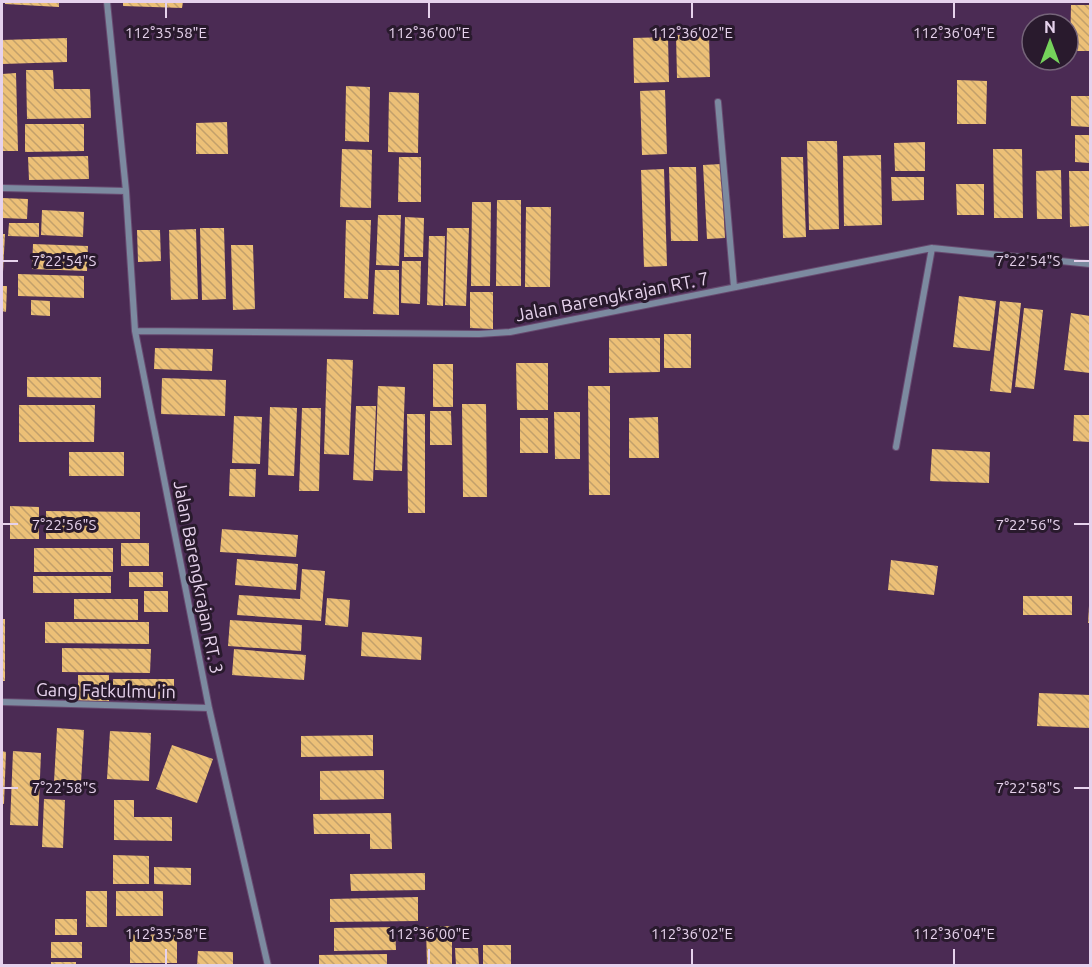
<svg xmlns="http://www.w3.org/2000/svg" width="1092" height="967" font-family="Ubuntu,sans-serif">
  <defs>
    <pattern id="building-back-hatch" width="6" height="6" patternUnits="userSpaceOnUse" patternTransform="scale(1.5)"><rect width="6" height="6" fill="#ecc077"/><path d="M-1 5l2 2M0 0l6 6M5-1l2 2" fill="none" stroke="#c2a06b"/></pattern>
  </defs>
  <rect width="100%" height="100%" fill="#4b2b54"/>
  <path fill="url(#building-back-hatch)" d="M5,2h54v5l-54,-3z
    M123,2h60l-1,6 -59,-2z
    M1071,5h19v46h-20z
    M709,34l1,43 -33,1 -1,-43z
    M668,37l1,45 -35,1 -1,-45z
    M67,38v24l-65,2v-24z
    M26,70h27l1,19h36l1,29 -64,1z
    M16,73l2,78h-16v-77z
    M957,80l30,1 -1,43h-29z
    M346,86l24,1 -1,55 -24,-1z
    M665,90l2,64 -25,1 -2,-64z
    M389,92l30,1 -1,60 -30,-1z
    M1071,96h19v31l-19,-1z
    M227,122l1,32h-32v-31z
    M25,124h59v27l-59,1z
    M1075,135h15v28l-15,-1z
    M807,141h30l2,88 -30,1z
    M925,142v29h-30l-1,-28z
    M342,149l30,1 -1,58 -31,-1z
    M993,149h29l1,69h-29z
    M881,155l1,70 -38,1 -1,-70z
    M88,156l1,23 -60,1 -1,-23z
    M399,157h22v45h-23z
    M781,157h22l3,80 -23,1z
    M721,164l4,74 -18,1 -4,-74z
    M669,167h27l2,74h-27z
    M664,169l3,97 -23,1 -3,-97z
    M1061,170l1,49h-25l-1,-48z
    M1069,171h21v55l-20,1z
    M891,177h33v23l-32,1z
    M956,184h28v31h-27z
    M2,198l26,1 -1,20 -25,-1z
    M497,200h24v86h-25z
    M472,202h19l-1,84h-19z
    M526,207h25l-1,80h-25z
    M42,210l42,2 -1,25 -42,-2z
    M378,215h23l-2,51 -23,-1z
    M405,217l19,1 -1,39h-19z
    M346,220h25l-3,79 -24,-1z
    M9,223h30v14l-31,-1z
    M200,228h24l2,71 -24,1z
    M447,228h22l-3,78 -21,-1z
    M196,229l2,70 -27,1 -2,-70z
    M137,230h23l1,31 -23,1z
    M2,234h3l-2,38h-1z
    M429,236h16l-2,70 -16,-1z
    M33,244l55,2 -1,25 -55,-2z
    M231,245h22l2,64 -22,1z
    M402,261h19l-1,43 -19,-1z
    M375,270h24v45l-26,-1z
    M18,274l66,2v22l-66,-2z
    M2,286h5l-1,26 -4,-1z
    M470,292h23v37l-23,-1z
    M959,296l37,5 -6,50 -37,-4z
    M31,300l19,1v15l-19,-1z
    M1000,301l21,2 -10,90 -21,-2z
    M1024,308l19,2 -9,79 -19,-2z
    M1071,313l19,3v57l-26,-3z
    M664,334h27v34h-27z
    M609,338h51v34l-51,1z
    M155,348l58,1 -1,22 -58,-2z
    M327,359l26,1 -4,95 -25,-1z
    M516,363h32v47h-31z
    M433,364h20v43h-20z
    M27,377h74v21l-74,-1z
    M162,378l64,2 -1,36 -64,-2z
    M378,386l27,1 -3,84 -27,-1z
    M588,386h22v109h-21z
    M462,404h24l1,93h-24z
    M19,405h76l-1,37h-75z
    M356,406h20l-3,75 -20,-1z
    M270,407l27,1 -3,68 -26,-1z
    M302,408h19l-2,83h-20z
    M430,411h21l1,34h-22z
    M554,412h26v47h-25z
    M407,414h18v99h-17z
    M1074,415h16v27l-17,-1z
    M234,416l28,1 -2,47 -28,-1z
    M658,417l1,41h-30v-40z
    M520,418h28v35h-28z
    M932,449l58,3 -1,31 -59,-2z
    M69,452h55v24h-55z
    M230,469h26l-1,28 -26,-1z
    M10,506l29,1v32h-29z
    M46,511l94,1v27h-94z
    M222,529l76,6 -2,22 -76,-5z
    M121,543h28v23h-28z
    M34,548h79v24h-79z
    M237,559l61,5 -2,26 -61,-5z
    M891,560l47,6 -4,29 -46,-5z
    M302,569l23,2 -4,50 -84,-6 2,-20 61,4z
    M129,572h34v15h-34z
    M33,576h78v17h-78z
    M144,591h24v21h-24z
    M1023,596h49v19h-49z
    M327,598l23,2 -2,27 -23,-2z
    M74,599h64v21l-64,-1z
    M1089,606h1v17h-2z
    M2,619h3v62h-3z
    M230,620l72,5 -1,26 -73,-5z
    M45,622h104v22l-104,-1z
    M362,632l60,5 -1,23 -60,-4z
    M62,648l89,1 -1,24 -88,-1z
    M234,649l72,6 -2,25 -72,-5z
    M78,675h31v27l-31,-1z
    M113,679h61v20h-61z
    M1039,693l51,2v33l-53,-2z
    M57,728l27,2 -3,53 -27,-1z
    M110,731l41,2 -2,48 -42,-2z
    M373,735v21l-72,1v-21z
    M172,745l41,14 -16,44 -41,-14z
    M2,751l4,1 -2,52h-2z
    M13,751l28,2 -3,73 -28,-1z
    M384,770v29l-64,1v-29z
    M44,799l21,1 -2,48 -21,-1z
    M114,800h20v17h38v24l-58,-1z
    M391,813l1,36h-22v-15h-56l-1,-20z
    M113,855l36,1v28h-36z
    M154,867l37,1v17l-37,-1z
    M425,873v17l-74,1 -1,-17z
    M86,891h21v36h-21z
    M116,891h47v25h-47z
    M418,897v24l-88,1v-23z
    M55,919h22v16h-22z
    M452,926v40h-25l-1,-39z
    M395,927l1,23 -62,1v-23z
    M130,934l47,1v28h-47z
    M51,942h31v16h-31z
    M483,945h28v21h-28z
    M455,948h23l1,18h-23z
    M198,951l35,1v14h-36z
    M387,954v12h-68v-11z
    M51,962h25v4h-25z"/>
  <g fill="none" stroke-linecap="round" stroke-linejoin="round">
    <g stroke="#67496f" stroke-width="8">
      <path id="street" d="M107,2l19,189 9,140 74,377 59,258
        M718,102l16,185
        M2,188l124,3
        M135,331l344,3 31,-2 422,-84 158,16
        M896,447l36,-199
        M2,702l207,6"/>
    </g>
    <use href="#street" stroke="#7c8aa0" stroke-width="6"/>
  </g>
  <path fill="none" stroke="#e6d2ec" stroke-width="2" d="M166,3v15M429,3v15M692,3v15M954,3v15M3,261h15M1074,261h15M3,524h15M1074,524h15M3,788h15M1074,788h15M166,949v15M429,949v15M692,949v15M954,949v15"/>
  <g text-anchor="middle" dominant-baseline="central" stroke-width="6" stroke-linejoin="round" paint-order="stroke">
    <g font-size="18" fill="#e6d2ec" stroke="#291a2d">
      <text transform="translate(612 296) rotate(-11)">Jalan Barengkrajan RT. 7</text>
      <text transform="translate(199 577) rotate(79)">Jalan Barengkrajan RT. 3</text>
      <text transform="translate(106 690) rotate(1)">Gang Fatkulmu'in</text>
    </g>
  </g>
  <g font-size="15" text-anchor="middle" fill="#e6d2ec" stroke="#291a2d" stroke-width="6" stroke-linejoin="round" paint-order="stroke">
    <text x="166" y="38">112°35'58"E</text>
    <text x="429" y="38">112°36'00"E</text>
    <text x="692" y="38">112°36'02"E</text>
    <text x="954" y="38">112°36'04"E</text>
    <text x="64" y="266">7°22'54"S</text>
    <text x="1028" y="266">7°22'54"S</text>
    <text x="64" y="530">7°22'56"S</text>
    <text x="1028" y="530">7°22'56"S</text>
    <text x="64" y="793">7°22'58"S</text>
    <text x="1028" y="793">7°22'58"S</text>
    <text x="166" y="939">112°35'58"E</text>
    <text x="429" y="939">112°36'00"E</text>
    <text x="692" y="939">112°36'02"E</text>
    <text x="954" y="939">112°36'04"E</text>
  </g>
  <rect width="1092" height="967" fill="none" stroke="#e6d2ec" stroke-width="6"/>
  <g transform="translate(1050 42)"><circle r="28" fill="#291a2d" stroke="#756479" stroke-width="1.5"/>
  <path d="M0-4.5L10 22L0 15L-10 22Z" fill="#75d25b"/>
  <text y="-9" font-size="16" font-weight="bold" text-anchor="middle" fill="#e6d2ec">N</text>
  </g>
</svg>
